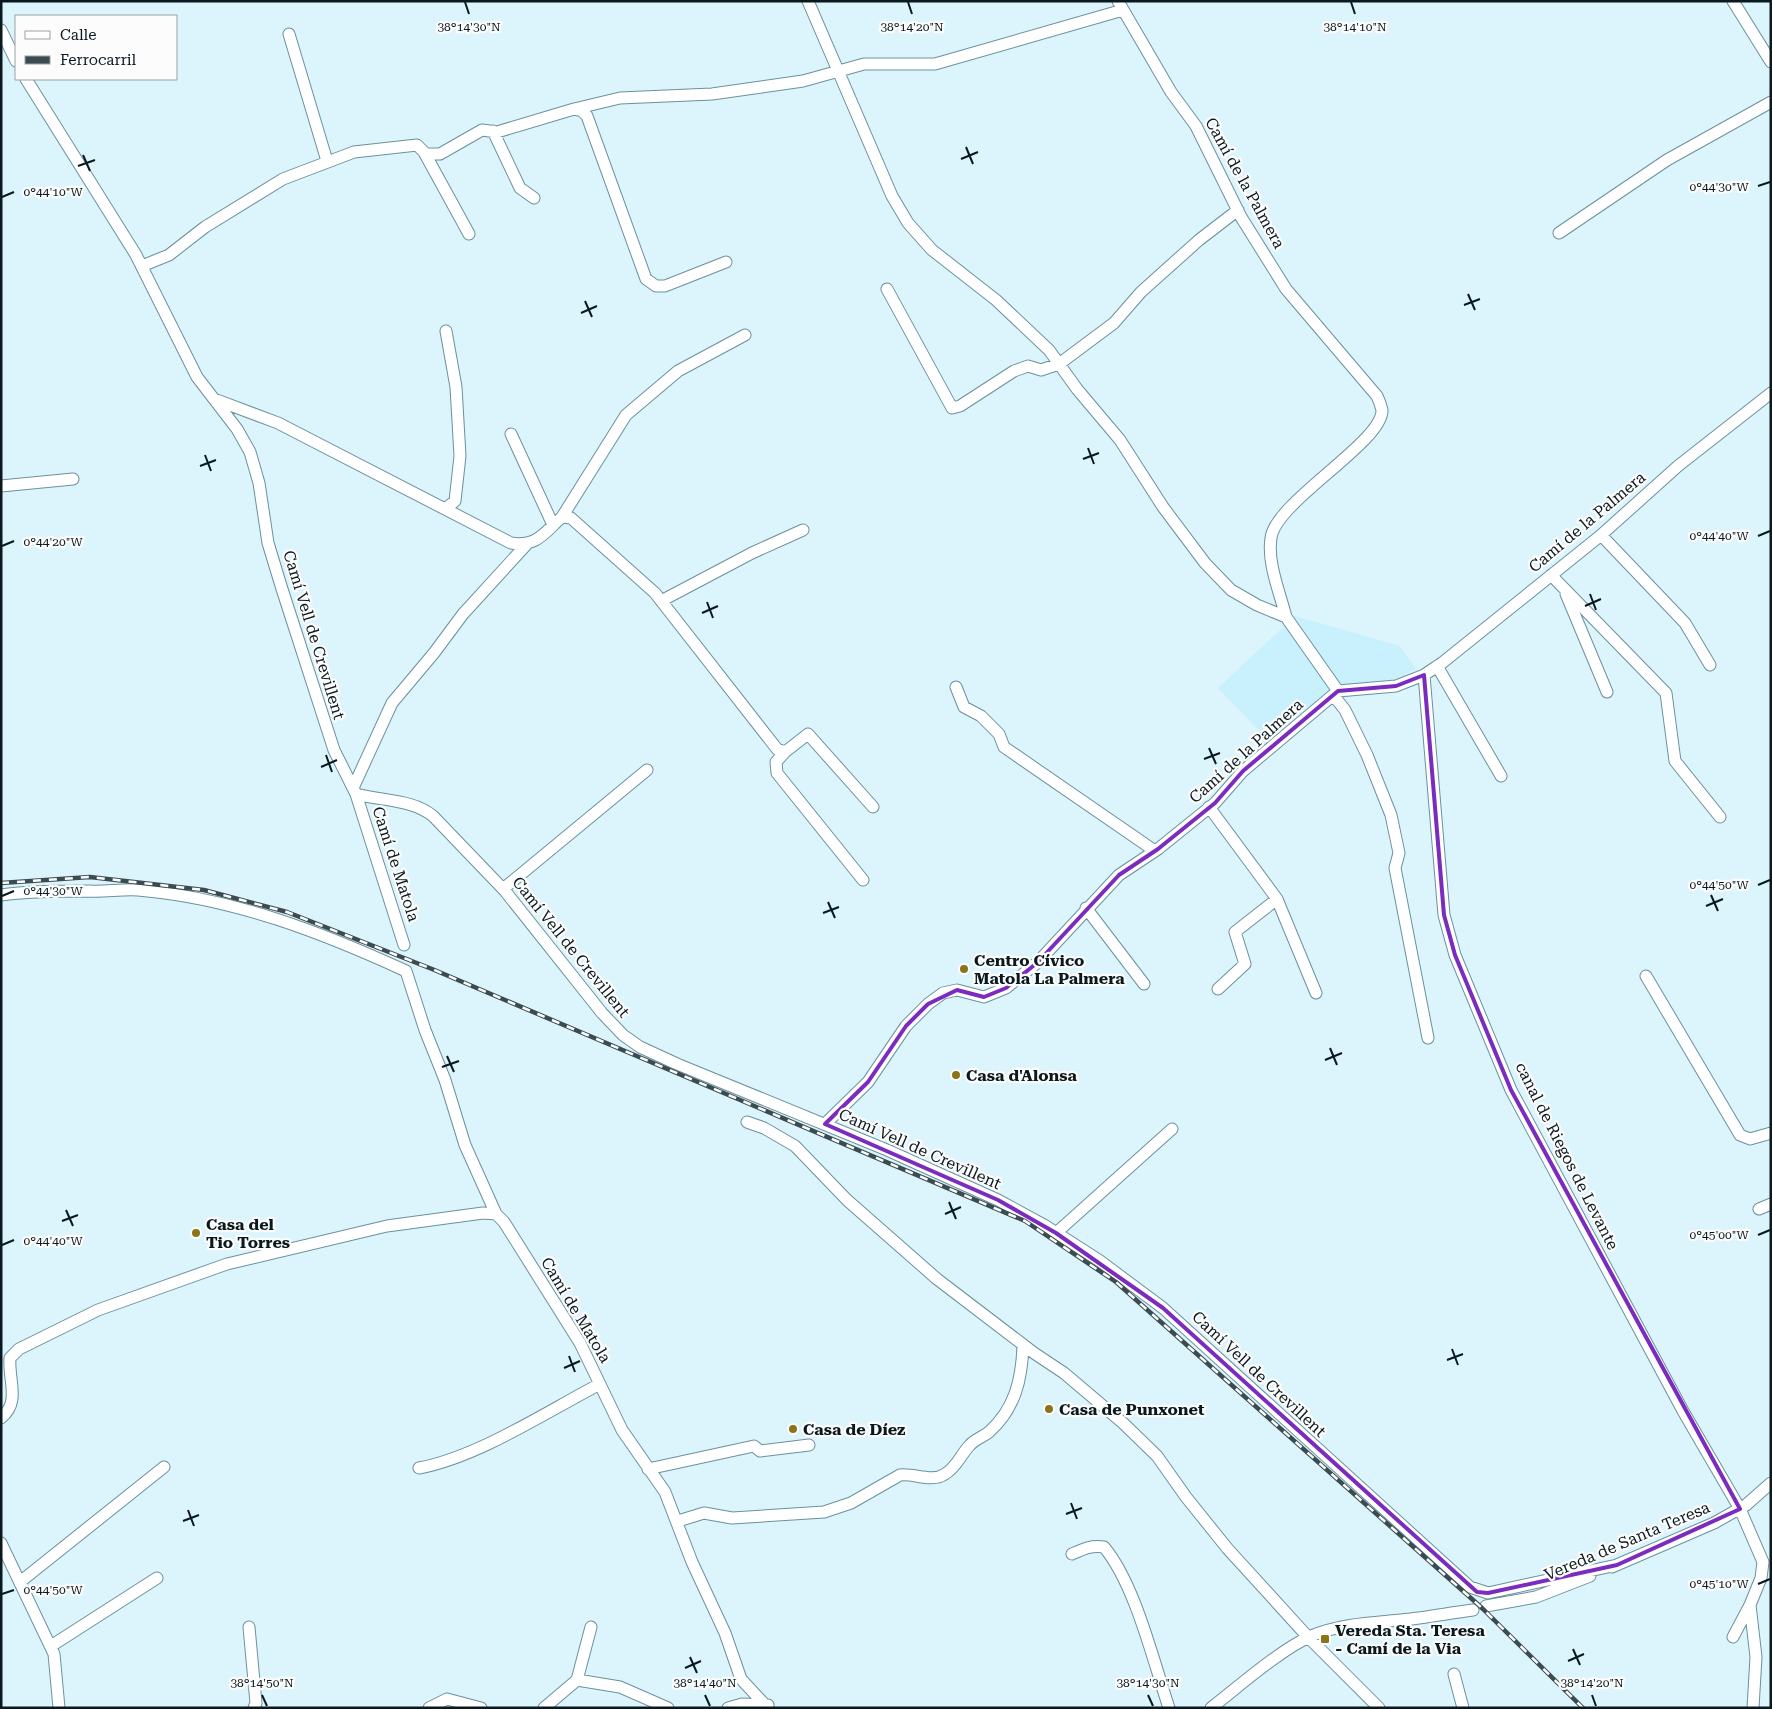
<svg xmlns="http://www.w3.org/2000/svg" width="1772" height="1709" font-family="'Roboto Serif',serif">
  <rect width="100%" height="100%" fill="#dcf4fc"/>
  <path fill="#c9f0fd" d="M1295,616l105,30 16,23 -26,13 -60,7 -62,51 -50,-52z"/>
  <g fill="none" stroke-linecap="round" stroke-linejoin="round">
    <g stroke="#6b919d" stroke-width="13">
      <path id="minor" d="M808,1l84,195 16,27 24,27 64,50 53,50 28,39 43,51 43,67 42,56 26,27 26,15 29,12 52,74
        M1118,1l53,91 25,34 45,91 45,72 91,107c2,4 4,10 5,14 1,32 -107,92 -111,128 -4,25 9,55 15,79
        M1733,1l38,61
        M1,30l15,31
        M289,34l38,127
        M26,79l110,176 61,122 40,52 13,23 9,31 9,60 14,46 52,161 22,44c26,7 56,5 77,22l72,75 97,122 21,22 17,12 37,17 210,86 111,50 46,25 56,36 63,47 307,279 18,6 129,-28
        M574,109l46,-11 92,-4 91,-13 61,-17h71l188,-54
        M493,131l27,57 14,10
        M424,152l45,82
        M1559,233l108,-73 104,-58
        M142,266l27,-11 36,-28 78,-48 71,-27 63,-7 9,9h14l42,-24 15,2 77,-23 8,2 5,5 59,163 10,7h9l61,-24
        M887,289l65,119 8,-2 54,-35 14,-5 13,4 18,-6 55,-41 27,-31 58,-52 39,-30
        M214,399l64,24 233,120c26,4 33,-10 51,-26l9,1 84,75 122,156 8,3 23,-18 65,73
        M511,434l42,91
        M1,486l72,-7
        M445,509l10,-8 5,-45 -4,-69 -10,-56
        M562,517l64,-102 52,-44 67,-36
        M1601,535l84,88 25,42
        M1551,575l115,118 9,68 45,56
        M1566,594l41,98
        M661,601l91,-48 51,-23
        M1437,666l64,110
        M1424,675l20,240 11,40 56,135 172,321 57,98 23,53 -2,16 -11,27 6,52 -3,51
        M956,687l8,20 17,9 18,18 5,13 151,104
        M1333,695l12,15 22,45 24,60 8,38 -4,15 33,170
        M785,752l-9,10 1,11 86,107
        M353,788l39,-85 42,-50 29,-39 63,-69
        M356,794l48,151
        M1209,807l68,92 39,94
        M503,889l144,-119
        M1,895c29,-4 58,-4 88,-4 16,1 32,-2 49,-1 95,8 183,42 268,81l19,59 20,50 20,65 31,69 8,8 76,121 42,87 43,62 27,70 33,71 16,46 27,29
        M1086,908l58,76
        M1646,976l94,159 10,4 21,-6
        M1218,989l27,-25 -10,-32 42,-33
        M747,1122l17,6 31,18 52,54 90,79 97,74 30,20 59,50 34,33 29,41 41,51 81,89 71,71
        M825,1124l43,-42 38,-56 22,-22 15,-11 14,-3 27,7 22,-9 32,-26 81,-87 39,-26 57,-46 28,-32 95,-80 58,-5 28,-11 18,-12 158,-127 78,-70 93,-73
        M1759,1209l12,-5
        M1056,1233l116,-104
        M1,1418c20,-16 7,-38 9,-60l9,-9 79,-39 129,-46 160,-38 96,-13 13,1
        M419,1468c59,-11 127,-56 181,-84
        M648,1469l106,-23 6,5 49,-6
        M678,1521l26,-8 28,5 92,-6 27,-9 49,-28c14,-2 32,8 45,-1 12,-7 16,-20 25,-29 5,-6 13,-8 19,-13 26,-23 33,-53 34,-87
        M1,1543l53,111 5,54
        M1072,1554c11,-5 19,-9 32,-7 31,37 49,113 65,161
        M1612,1567l102,-44 32,-18 25,-22
        M20,1582l144,-115
        M1486,1606l50,-9 54,-21
        M249,1627l7,76 -2,5
        M1733,1637l17,-32
        M51,1646l106,-68
        M1454,1674l9,34
        M577,1680l14,-53
        M429,1708l18,-9 34,9
        M544,1708l33,-28 43,7 48,21
        M728,1708l14,-4 26,1
        M1211,1708c27,-21 69,-58 100,-72 29,-12 59,-13 90,-16 24,-2 48,-7 72,-10"/>
    </g>
    <use href="#minor" stroke="#fff" stroke-width="11"/>
    <g stroke="#3b4c51" stroke-width="4.5">
      <path id="rail" d="M1,883l89,-6 114,13 83,22 145,57 593,252 91,61 366,326 101,100"/>
    </g>
    <use href="#rail" stroke="#fcfcfc" stroke-width="2.5" stroke-dasharray="8" stroke-linecap="butt"/>
  </g>
  <path fill="none" stroke="#7b2cbf" stroke-width="4" stroke-linejoin="round" d="M1424,675l20,240 11,40 56,135 229,419 -123,56 -129,28 -11,-1 -314,-284 -107,-75 -58,-33 -173,-76 43,-42 38,-56 22,-22 29,-14 27,7 22,-9 32,-26 81,-87 39,-26 57,-46 28,-32 95,-80 58,-5z"/>
  <path fill="none" stroke="#0a191e" stroke-width="2" d="M465,2l4,12M908,2l4,12M1351,2l4,12M966,147l7,17M83,155l7,16M961,159l17,-7M78,166l17,-6M1758,186l12,-4M2,197l12,-5M1468,294l7,16M585,301l7,16M1464,305l16,-6M581,313l16,-7M1088,448l6,16M205,455l6,16M1083,459l16,-6M200,466l16,-6M1758,536l12,-5M2,546l12,-5M1590,594l6,16M707,602l6,16M1585,606l16,-7M702,613l16,-7M1209,748l7,16M326,755l6,17M1204,759l16,-6M321,767l16,-7M1758,885l12,-5M1711,895l7,16M2,896l12,-5M828,902l7,16M1706,906l17,-7M823,913l16,-6M1330,1048l7,17M447,1056l7,16M1325,1060l17,-7M442,1067l17,-6M949,1202l7,17M66,1210l7,16M945,1214l16,-7M62,1221l16,-6M1758,1235l12,-5M2,1245l12,-5M1452,1349l6,16M569,1356l6,16M1447,1360l16,-6M564,1368l16,-7M1071,1503l6,16M188,1510l6,16M1066,1514l16,-6M183,1521l16,-6M1758,1584l12,-5M2,1594l12,-4M1573,1649l7,16M690,1657l7,16M1568,1661l16,-7M685,1668l16,-7M262,1695l5,11M705,1695l5,11M1148,1695l5,11M1592,1695l4,11"/>
  <g fill="#8a7417" stroke="#fcfcfc" stroke-width="2">
    <circle cx="964" cy="969" r="5"/>
    <circle cx="956" cy="1075" r="5"/>
    <circle cx="196" cy="1233" r="5"/>
    <circle cx="1049" cy="1409" r="5"/>
    <circle cx="793" cy="1429" r="5"/>
    <rect x="1320" y="1634" width="10" height="10" rx="2.5"/>
  </g>
  <g text-anchor="middle" dominant-baseline="central" stroke-width="4.5" stroke-linejoin="round" paint-order="stroke">
    <g font-size="16" fill="#0a191e" stroke="#fcfcfc">
      <text transform="translate(1245 183) rotate(61)">Camí de la Palmera</text>
      <text transform="translate(1587 522) rotate(-40)">Camí de la Palmera</text>
      <text transform="translate(314 635) rotate(73)">Camí Vell de Crevillent</text>
      <text transform="translate(1246 751) rotate(-42)">Camí de la Palmera</text>
      <text transform="translate(396 864) rotate(72)">Camí de Matola</text>
      <text transform="translate(571 947) rotate(51)">Camí Vell de Crevillent</text>
      <text transform="translate(920 1149) rotate(24)">Camí Vell de Crevillent</text>
      <text transform="translate(1567 1156) rotate(63)">canal de Riegos de Levante</text>
      <text transform="translate(576 1310) rotate(59)">Camí de Matola</text>
      <text transform="translate(1259 1374) rotate(43)">Camí Vell de Crevillent</text>
      <text transform="translate(1627 1541) rotate(-23)">Vereda de Santa Teresa</text>
    </g>
    <g font-size="16" font-weight="bold" fill="#0a191e" stroke="#fcfcfc" text-anchor="start">
      <text x="974" y="960">Centro Cívico<tspan x="974" dy="18">Matola La Palmera</tspan></text>
      <text x="966" y="1075">Casa d'Alonsa</text>
      <text x="206" y="1224">Casa del<tspan x="206" dy="18">Tio Torres</tspan></text>
      <text x="1059" y="1409">Casa de Punxonet</text>
      <text x="803" y="1429">Casa de Díez</text>
      <text x="1335" y="1630">Vereda Sta. Teresa<tspan x="1335" dy="18">- Camí de la Via</tspan></text>
    </g>
  </g>
  <g font-size="12" text-anchor="middle" fill="#0a191e" stroke="#fcfcfc" stroke-width="4.5" stroke-linejoin="round" paint-order="stroke">
    <text x="469" y="31">38°14'30"N</text>
    <text x="912" y="31">38°14'20"N</text>
    <text x="1355" y="31">38°14'10"N</text>
    <text x="1719" y="191">0°44'30"W</text>
    <text x="53" y="196">0°44'10"W</text>
    <text x="1719" y="540">0°44'40"W</text>
    <text x="53" y="546">0°44'20"W</text>
    <text x="1719" y="889">0°44'50"W</text>
    <text x="53" y="895">0°44'30"W</text>
    <text x="1719" y="1239">0°45'00"W</text>
    <text x="53" y="1245">0°44'40"W</text>
    <text x="1719" y="1588">0°45'10"W</text>
    <text x="53" y="1594">0°44'50"W</text>
    <text x="262" y="1687">38°14'50"N</text>
    <text x="705" y="1687">38°14'40"N</text>
    <text x="1148" y="1687">38°14'30"N</text>
    <text x="1592" y="1687">38°14'20"N</text>
  </g>
  <rect width="1772" height="1709" fill="none" stroke="#0a191e" stroke-width="5"/>
  <rect x="15" y="15" width="162" height="65" fill="#fcfcfc" stroke="#9ba1a3"/>
  <rect x="25" y="31" width="25" height="8" fill="#ffffff" stroke="#9ba1a3"/>
  <text x="60" y="40" font-size="15" fill="#0a191e">Calle</text>
  <rect x="25" y="56" width="25" height="8" fill="#3b4c51" stroke="#9ba1a3"/>
  <text x="60" y="65" font-size="15" fill="#0a191e">Ferrocarril</text>
</svg>
